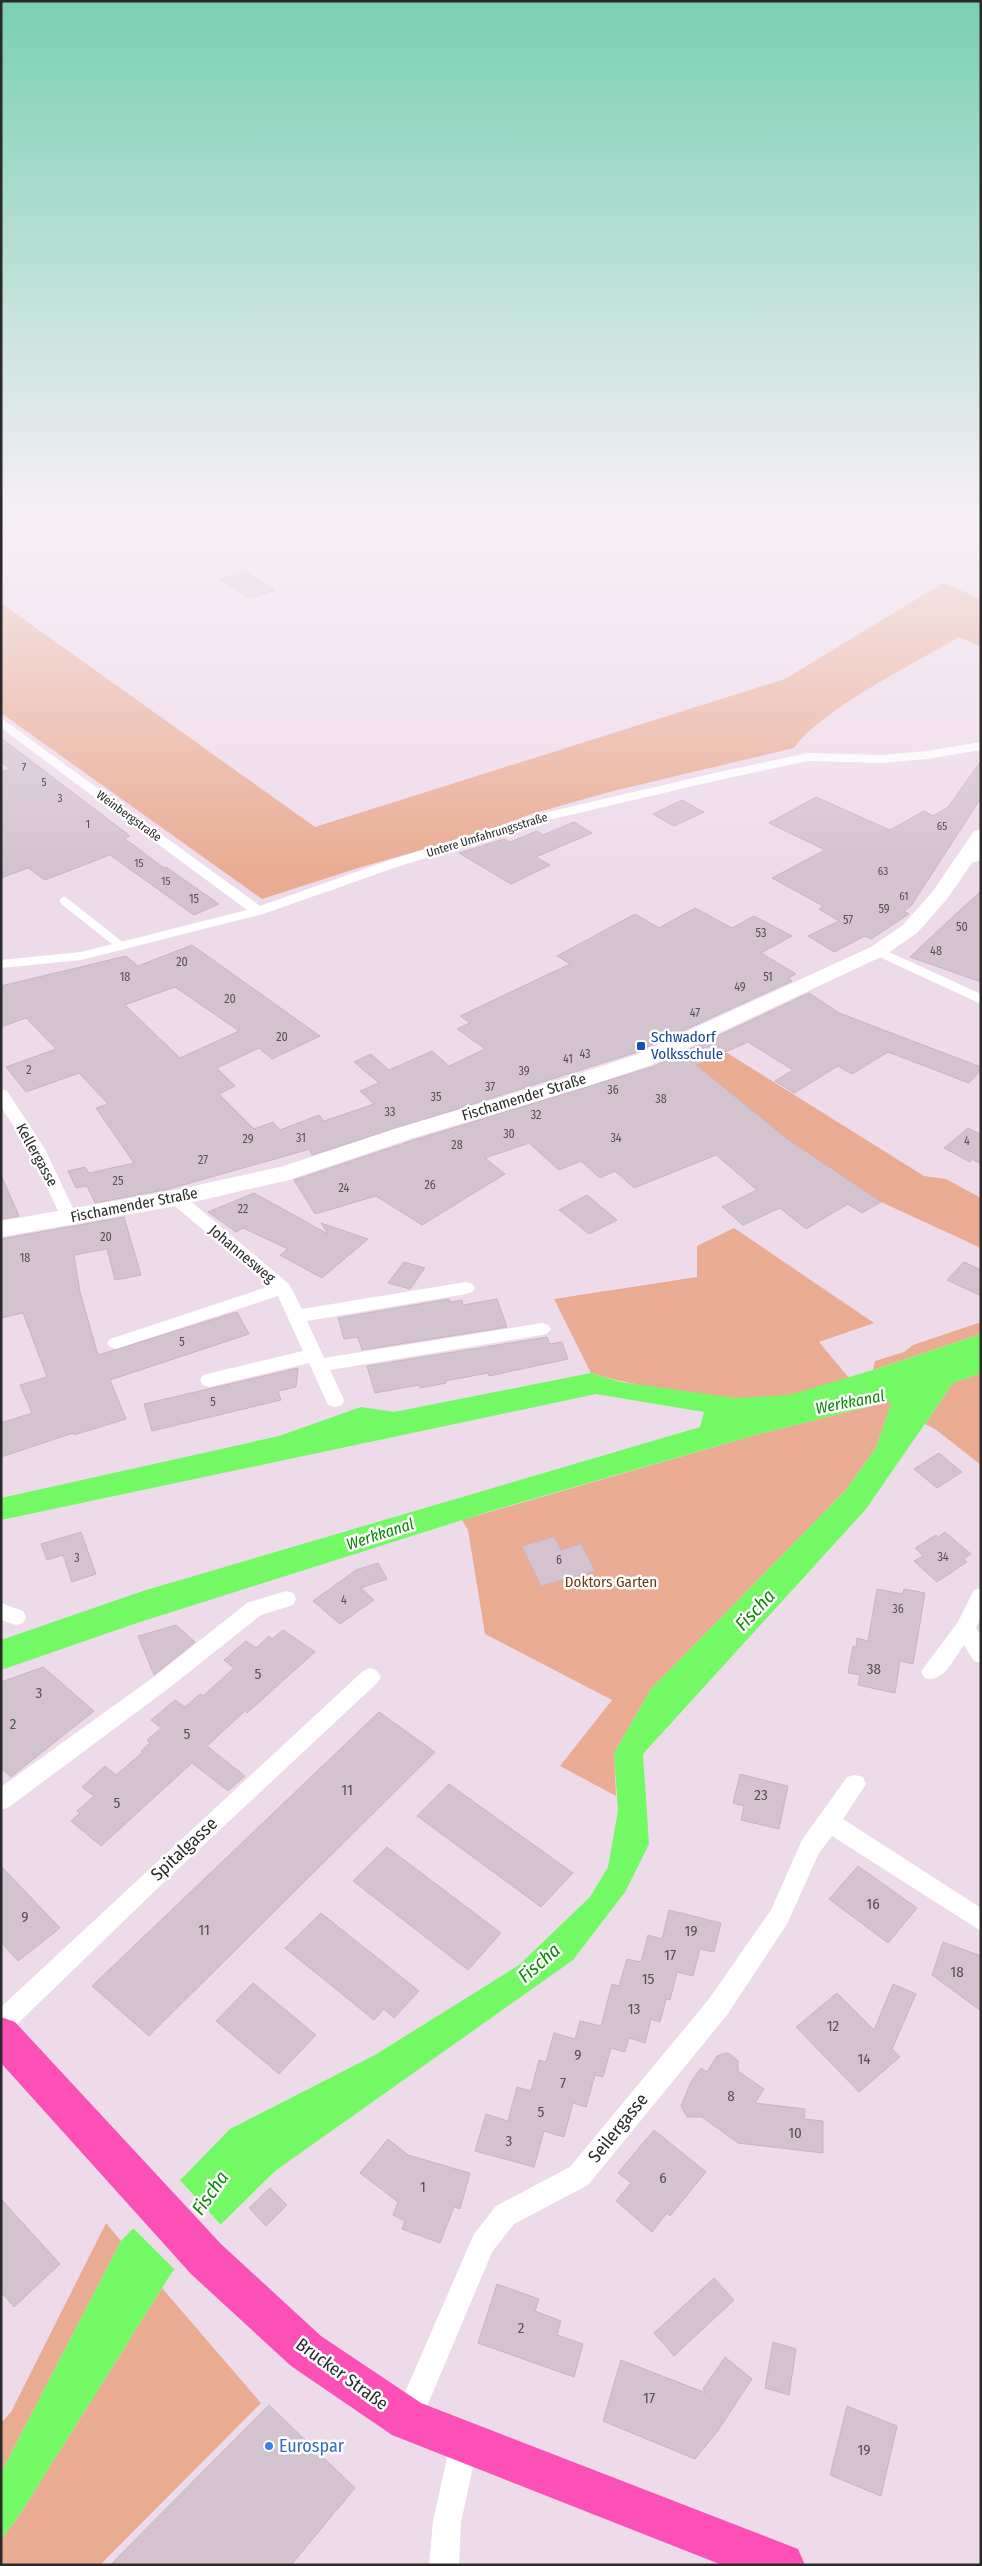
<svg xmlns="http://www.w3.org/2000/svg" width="982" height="2566" font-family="'Fira Sans Condensed',sans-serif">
  <rect width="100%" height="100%" fill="#eedbea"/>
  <path fill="#e9ac92" d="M943,583l38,16v48l-22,-10c-45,27 -136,71 -165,111l-181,43 -82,23 -47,18 -126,36 -96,31 -261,-186v-110l314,224 470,-148z
    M716,1046l208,130 22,3 35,19v50l-100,-46 -94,-63 -101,-82z
    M734,1228l140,95 -55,19 30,36c-19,5 -38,12 -58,17 -50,11 -150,-7 -200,-22l-37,-74 143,-22v-31z
    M981,1322v12l-108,36 2,-9 29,-9 9,-7z
    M981,1373v92l-46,-36 -10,-5 28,-41z
    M892,1401l-16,47 -32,44 -193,197 -37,64 2,43 -56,-30 52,-66 -127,-66 -17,-104 -6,-10 297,-86z
    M106,2223l15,18 -120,232v-50l10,-11z
    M162,2288l99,115 -161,162h-99v-25l19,-26z"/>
  <path fill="#72f964" d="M981,1334v39l-28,10 -87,126 -223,245 6,90 -24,48 -52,68 -298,211 -103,101 -152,242 -19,26v-67l120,-232 109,-112 145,-74 144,-90 71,-68 18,-30 10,-56 -4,-58 37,-64 193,-197 32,-44 16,-47 -133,33 -265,76 -357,113 -136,47v-30l142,-49 557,-164 4,-15 -108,-18 -595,126v-22l278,-62 82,-29 33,5 197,-39 30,9 114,16 54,-3 84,-25z"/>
  <path fill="#eedbea" d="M178,2178l44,48 -46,45 -45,-45z"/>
  <path fill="#d3c3cf" stroke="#c9b4c3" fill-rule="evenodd" d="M244,571l31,19 -25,8 -31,-19z
    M1,738l129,98 -6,2 40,30 2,-1 53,37 -25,11 -84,-60 -65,25 -17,-12 -27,10v-106l9,-3 -9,-7z
    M981,761v37l-70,108 -7,5 5,3 -38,25 -6,-3 -31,16 -26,-16 31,-15 -20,-12 4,-3 -51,-28 53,-28 -56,-27 47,-26 74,33 34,-19 9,5 15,-9z
    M682,800l22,12 -30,14 -21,-12z
    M574,822l18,11 -56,24 14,8 -39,19 -52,-31 45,-14 6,3 27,-11 6,4z
    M981,891v91l-71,-25 36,-34z
    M695,908l37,20 22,-12 38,20 -31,17 35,21 -8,4 4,3 -158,72 -322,102 -2,-6 -141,40 -74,14 -8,-17 -11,2 -8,-17 17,-4 4,6 45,-10 -38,-55 12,-4 -29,-31 -53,19 -20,-25 50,-18 -30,-31 -25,9v-41l125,-30 12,10 54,-21 128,91 -48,23 -13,-11 -42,20 18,18 -16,8 35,35 19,-7 7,8 39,-15 5,6 50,-17 -14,-13 19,-8 -25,-21 17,-8 18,16 43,-19 17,15 36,-17 -28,-20 13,-6 -10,-7 110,-52 -13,-8 78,-42 24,14zM175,987l64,44 -59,27 -55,-53z
    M809,993l30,20 142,54v3l-12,13 -81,-31 -36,22 -14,-8 -44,27 -19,-12 18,-11 -45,-28 -52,23 91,74 94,63 -19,11 -14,-9 -42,25 -26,-21 -37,17 -21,-18 35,-17 -41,-35 -82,33 -19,-17 -15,7 -19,-17 -22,9 -30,-27 -44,15 20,16 -83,51 -46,-29 -61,18 -21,-34 120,-40 238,-73z
    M968,1128l13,7v29l-9,-5 -2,3 -26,-14z
    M1,1175l18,41 -18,3z
    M254,1193l74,41 -7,-11 47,16 -46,39 -42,-23 8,-6 -45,-21 -7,4 -28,-20z
    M587,1195l30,25 -28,14 -30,-24z
    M124,1217l17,58 -26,5 -8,-31 -33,6 6,37 18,63 139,-43 12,22 -139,46 16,39 -52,16 -1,-2 -72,24v-34l31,-10 -12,-28 27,-8 -24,-64 -22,5v-79z
    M404,1262l21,6 -15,21 -22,-6z
    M964,1262l17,8v26l-34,-16z
    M449,1299l1,3 12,-2 1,5 34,-6 10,28 -145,23 -4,-13 -14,2 -6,-21z
    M547,1337l3,7 12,-2 6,17 -79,17 -1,-3 -43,8 1,2 -26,5 -1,-3 -44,8 -8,-27z
    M298,1368l-2,19 -18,4 3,9 -129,31 -8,-27z
    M939,1453l23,19 -25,16 -23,-19z
    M81,1532l15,42 -24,8 -9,-27 -16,5 -6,-16z
    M945,1532l26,22 -8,5 4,3 -30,20 -23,-21 9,-5 -8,-8 21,-13 2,2z
    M554,1537l7,13 20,-6 14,27 -54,15 -19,-40z
    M378,1563l9,16 -26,9 13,12 -34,24 -27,-23 43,-31z
    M877,1589l26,5 1,-5 21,4 -12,71 -13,-3 -5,32 -37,-8 2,-10 -12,-2 5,-27 3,1 1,-9 11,3z
    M176,1625l19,17 -41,33 -16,-39z
    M283,1630l32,22 -68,61 -2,-2 -38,35 38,30 -17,15 -36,-28 -91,83 -30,-25 9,-8 -3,-2 17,-15 -12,-9 23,-21 11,9 27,-23 -2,-1 9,-8 -3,-3 14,-12 -10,-8 24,-20 10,7 15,-13 3,2 31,-28 -10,-8 22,-19 10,7 13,-12 3,3z
    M43,1667l51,44 -83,66 -10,-9v-86z
    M379,1712l56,40 -286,284 -57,-50z
    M740,1774l48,12 -9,43 -38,-9 3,-14 -11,-3z
    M449,1784l124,89 -32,34 -124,-91z
    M387,1847l114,86 -33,37 -115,-89z
    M1,1866l59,62 -42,33 -17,-19z
    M858,1866l59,42 -29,35 -59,-44z
    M669,1910l52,13 -7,29 -14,-3 -7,27 -16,-4 -7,28 -4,-1 -6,23 -9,-3 -6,24 -16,-5 -4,14 -14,-4 -8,29 -8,-2 -9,32 -13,-4 -9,34 -20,-6 -10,36 -59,-16 11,-37 22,7 9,-34 14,4 8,-31 7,2 8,-29 21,6 5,-18 21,5 11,-42 7,2 8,-27 14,3 7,-27 14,4z
    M321,1913l98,78 -25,27 -10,-9 -10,11 -89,-72z
    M943,1942l38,14v55l-49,-36z
    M253,1983l63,52 -37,39 -63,-53z
    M893,1984l23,10 -24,55 8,8 -41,35 -63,-65 41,-34 37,37z
    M726,2053l4,1 8,7v10l26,18 -9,14 50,6 -1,10 19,2v32l-85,-10 -36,-26h-15l-6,-11 10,-24 10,-14 6,4 10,-16z
    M654,2130l52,42 -36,44 -3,-3 -15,19 -36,-31 15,-18 -13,-10z
    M388,2139l20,16 62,18 -10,36 -6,-2 -14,36 -38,-14 3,-8 -12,-6 5,-13 -38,-29z
    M270,2188l17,17 -21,21 -17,-18z
    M1,2199l59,65 -46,43 -13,-15z
    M714,2278l20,22 -60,56 -20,-23z
    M497,2284l42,15 -4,12 26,10 -4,14 26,9 -9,33 -96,-34z
    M773,2342l23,7 -7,46 -24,-7z
    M725,2357l27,22 -35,53 -22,27 -92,-38 18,-61 85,33 -3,-4z
    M269,2405l86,83 -64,77h-181z
    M847,2406l50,20 -16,70 -51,-21z"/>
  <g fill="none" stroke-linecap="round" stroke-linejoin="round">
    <path stroke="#fff" stroke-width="8" d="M64,901l57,45"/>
    <path fill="#fff" fill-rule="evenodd" d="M1,718l259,188 127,-45 144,-45 188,-44 89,-19 74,2 45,-4 54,-9v8l-54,9 -45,4 -74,-2 -89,19 -179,42 -143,45 -134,47 -182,46 -80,8v-8l80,-8 166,-42 -246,-182z
      M981,852v8l-17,5 -7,-4 2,-3z
      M878,947l103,47v10l-108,-50 -2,-3z
      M1,1089l6,2 38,58 32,68 -2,4h-12l-2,-4 -32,-68 -28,-42z
      M176,1193l6,1 107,90 13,25 164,-27 6,2 3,4 -3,4 -6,2 -159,27 17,37 218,-35 6,2 3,4 -3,4 -6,2 -212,35 14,30 -2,5 -7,2 -7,-2 -19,-42 -100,24 -6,-2 -3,-5 3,-5 100,-24 -25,-55 -156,51 -6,2 -6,-2 -3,-4 3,-4 160,-53 -100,-84 -2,-4 2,-4z
      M981,1588v29l-5,11 5,8v27l-7,-2 -10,-16c-10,13 -21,39 -39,33l-4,-6 4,-6 33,-44 16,-32z
      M286,1591l7,2 3,6 -3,6 -32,10 -92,73 -160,119 -8,3v-23l154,-111 92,-73z
      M1,1603l22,8 3,6 -3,6 -7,2 -15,-5z
      M370,1668l7,3 4,6 -4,6 -215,201 -152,147 -9,3v-27l362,-336z
      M855,1775l8,2 3,7 -23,35 138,89v23l-149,-95 -13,17 -32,71 -60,91 -139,170 -74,39 -22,28 -75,178 -10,4 -10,-4 -4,-10 81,-186 22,-28 74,-39 139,-168 62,-89 31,-70 45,-63z
      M464,2430l10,4 4,10 -17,78 -2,43h-30l4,-43 17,-78 4,-10z"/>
    <path fill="#fff" fill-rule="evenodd" d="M981,829v21l-34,49 -30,34 -32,22 -234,110 -63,21 -175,52 -124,42 -113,26 -175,31v-16l175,-31 108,-24 113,-38 175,-52 63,-21 236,-108 32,-22 30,-34 41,-60z"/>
    <path fill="#fd50b7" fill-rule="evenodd" d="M1,2017l14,5 206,222 100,92 100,67 377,146 7,16h-83l-330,-130 -101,-69 -100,-92 -190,-211z"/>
  </g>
  <linearGradient id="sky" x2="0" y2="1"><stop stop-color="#79d0b3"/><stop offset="0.59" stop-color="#f7eff6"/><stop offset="1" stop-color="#f7eff6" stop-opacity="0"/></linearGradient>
  <rect width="982" height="870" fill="url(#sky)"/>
  <rect fill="#1a4fb4" stroke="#fff" stroke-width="2" x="636" y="1041" width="10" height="10" rx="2.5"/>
  <circle fill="#3f7fe0" stroke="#fff" stroke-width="2" cx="269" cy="2446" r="5"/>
  <g text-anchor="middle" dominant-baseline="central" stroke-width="5" stroke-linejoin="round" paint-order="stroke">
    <g font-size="11" fill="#545053">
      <text x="24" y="767">7</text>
      <text x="44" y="782">5</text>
      <text x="60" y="798">3</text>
      <text x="88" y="824">1</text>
      <text x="942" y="826">65</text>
      <text x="139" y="863">15</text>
      <text x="883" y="871">63</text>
      <text x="166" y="881">15</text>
      <text x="904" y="896">61</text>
    </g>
    <g font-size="12" fill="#2a2a2a" stroke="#fff">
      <text transform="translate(129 816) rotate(36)">Weinbergstraße</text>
      <text transform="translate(487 835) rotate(-17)">Untere Umfahrungsstraße</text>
    </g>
    <g font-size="12" fill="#545053">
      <text x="194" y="899">15</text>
      <text x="884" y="909">59</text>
      <text x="848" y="920">57</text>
      <text x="962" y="927">50</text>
      <text x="761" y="933">53</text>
      <text x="936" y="951">48</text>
      <text x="182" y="962">20</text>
      <text x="125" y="977">18</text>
      <text x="768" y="977">51</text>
      <text x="740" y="987">49</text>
      <text x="230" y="999">20</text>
      <text x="695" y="1013">47</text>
      <text x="282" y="1037">20</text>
      <text x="585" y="1054">43</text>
      <text x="568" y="1059">41</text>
      <text x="29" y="1070">2</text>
      <text x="524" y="1071">39</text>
      <text x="490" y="1087">37</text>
      <text x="613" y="1090">36</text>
      <text x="436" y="1097">35</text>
      <text x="661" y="1099">38</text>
      <text x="390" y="1112">33</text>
      <text x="536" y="1115">32</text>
      <text x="509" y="1134">30</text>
      <text x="301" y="1138">31</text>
      <text x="616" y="1138">34</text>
      <text x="248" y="1139">29</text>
      <text x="967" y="1141">4</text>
      <text x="457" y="1145">28</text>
      <text x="203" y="1160">27</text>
      <text x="118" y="1181">25</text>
      <text x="430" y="1185">26</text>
      <text x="344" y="1188">24</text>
      <text x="243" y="1209">22</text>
      <text x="106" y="1237">20</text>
      <text x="25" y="1258">18</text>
      <text x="182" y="1342">5</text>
      <text x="213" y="1402">5</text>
      <text x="943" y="1557">34</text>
      <text x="77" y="1558">3</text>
      <text x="559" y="1560">6</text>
      <text x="344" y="1600">4</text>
      <text x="898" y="1609">36</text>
    </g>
    <g font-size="15" fill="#164399" stroke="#fff" text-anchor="start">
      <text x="651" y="1037">Schwadorf<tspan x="651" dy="17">Volksschule</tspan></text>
    </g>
    <g font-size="15" fill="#2a2a2a" stroke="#fff">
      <text transform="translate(524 1097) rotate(-17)">Fischamender Straße</text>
      <text transform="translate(37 1155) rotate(61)">Kellergasse</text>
      <text transform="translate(134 1205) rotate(-11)">Fischamender Straße</text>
      <text transform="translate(242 1254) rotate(40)">Johannesweg</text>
    </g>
    <g font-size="15" fill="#6e3a13" stroke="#fff">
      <text x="611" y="1582">Doktors Garten</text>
    </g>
    <g font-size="15" fill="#545053">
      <text x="874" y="1669">38</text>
      <text x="258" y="1674">5</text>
      <text x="39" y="1693">3</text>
      <text x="13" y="1724">2</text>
      <text x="187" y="1734">5</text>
      <text x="347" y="1790">11</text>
      <text x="761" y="1795">23</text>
      <text x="117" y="1803">5</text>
      <text x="873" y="1904">16</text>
      <text x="25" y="1917">9</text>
      <text x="204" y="1930">11</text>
      <text x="691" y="1931">19</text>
      <text x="670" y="1955">17</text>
      <text x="957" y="1972">18</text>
      <text x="648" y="1979">15</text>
      <text x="634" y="2009">13</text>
      <text x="833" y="2026">12</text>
      <text x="578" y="2055">9</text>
      <text x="864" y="2059">14</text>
      <text x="563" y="2083">7</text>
      <text x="731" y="2096">8</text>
      <text x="541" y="2112">5</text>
      <text x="795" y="2133">10</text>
      <text x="509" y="2141">3</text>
      <text x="663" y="2178">6</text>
      <text x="423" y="2187">1</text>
      <text x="521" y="2328">2</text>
      <text x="649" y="2398">17</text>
      <text x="864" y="2450">19</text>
    </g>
    <g font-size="16" font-style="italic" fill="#078904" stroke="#fff">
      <text transform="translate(850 1402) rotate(-11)">Werkkanal</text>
      <text transform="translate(380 1534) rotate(-18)">Werkkanal</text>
    </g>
    <g font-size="18" fill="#2a2a2a" stroke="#fff">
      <text transform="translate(184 1849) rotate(-43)">Spitalgasse</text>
      <text transform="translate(618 2128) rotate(-51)">Seilergasse</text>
      <text transform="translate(342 2374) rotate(36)">Brucker Straße</text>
    </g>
    <g font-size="18" fill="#366cbe" stroke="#fff" text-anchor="start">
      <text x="279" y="2446">Eurospar</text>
    </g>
    <g font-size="19" font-style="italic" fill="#078904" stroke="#fff">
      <text transform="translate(755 1610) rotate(-47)">Fischa</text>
      <text transform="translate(539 1963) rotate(-41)">Fischa</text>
      <text transform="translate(210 2193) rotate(-55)">Fischa</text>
    </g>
  </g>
  <rect width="982" height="2566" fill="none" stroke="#2a2a2a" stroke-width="5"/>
</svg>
